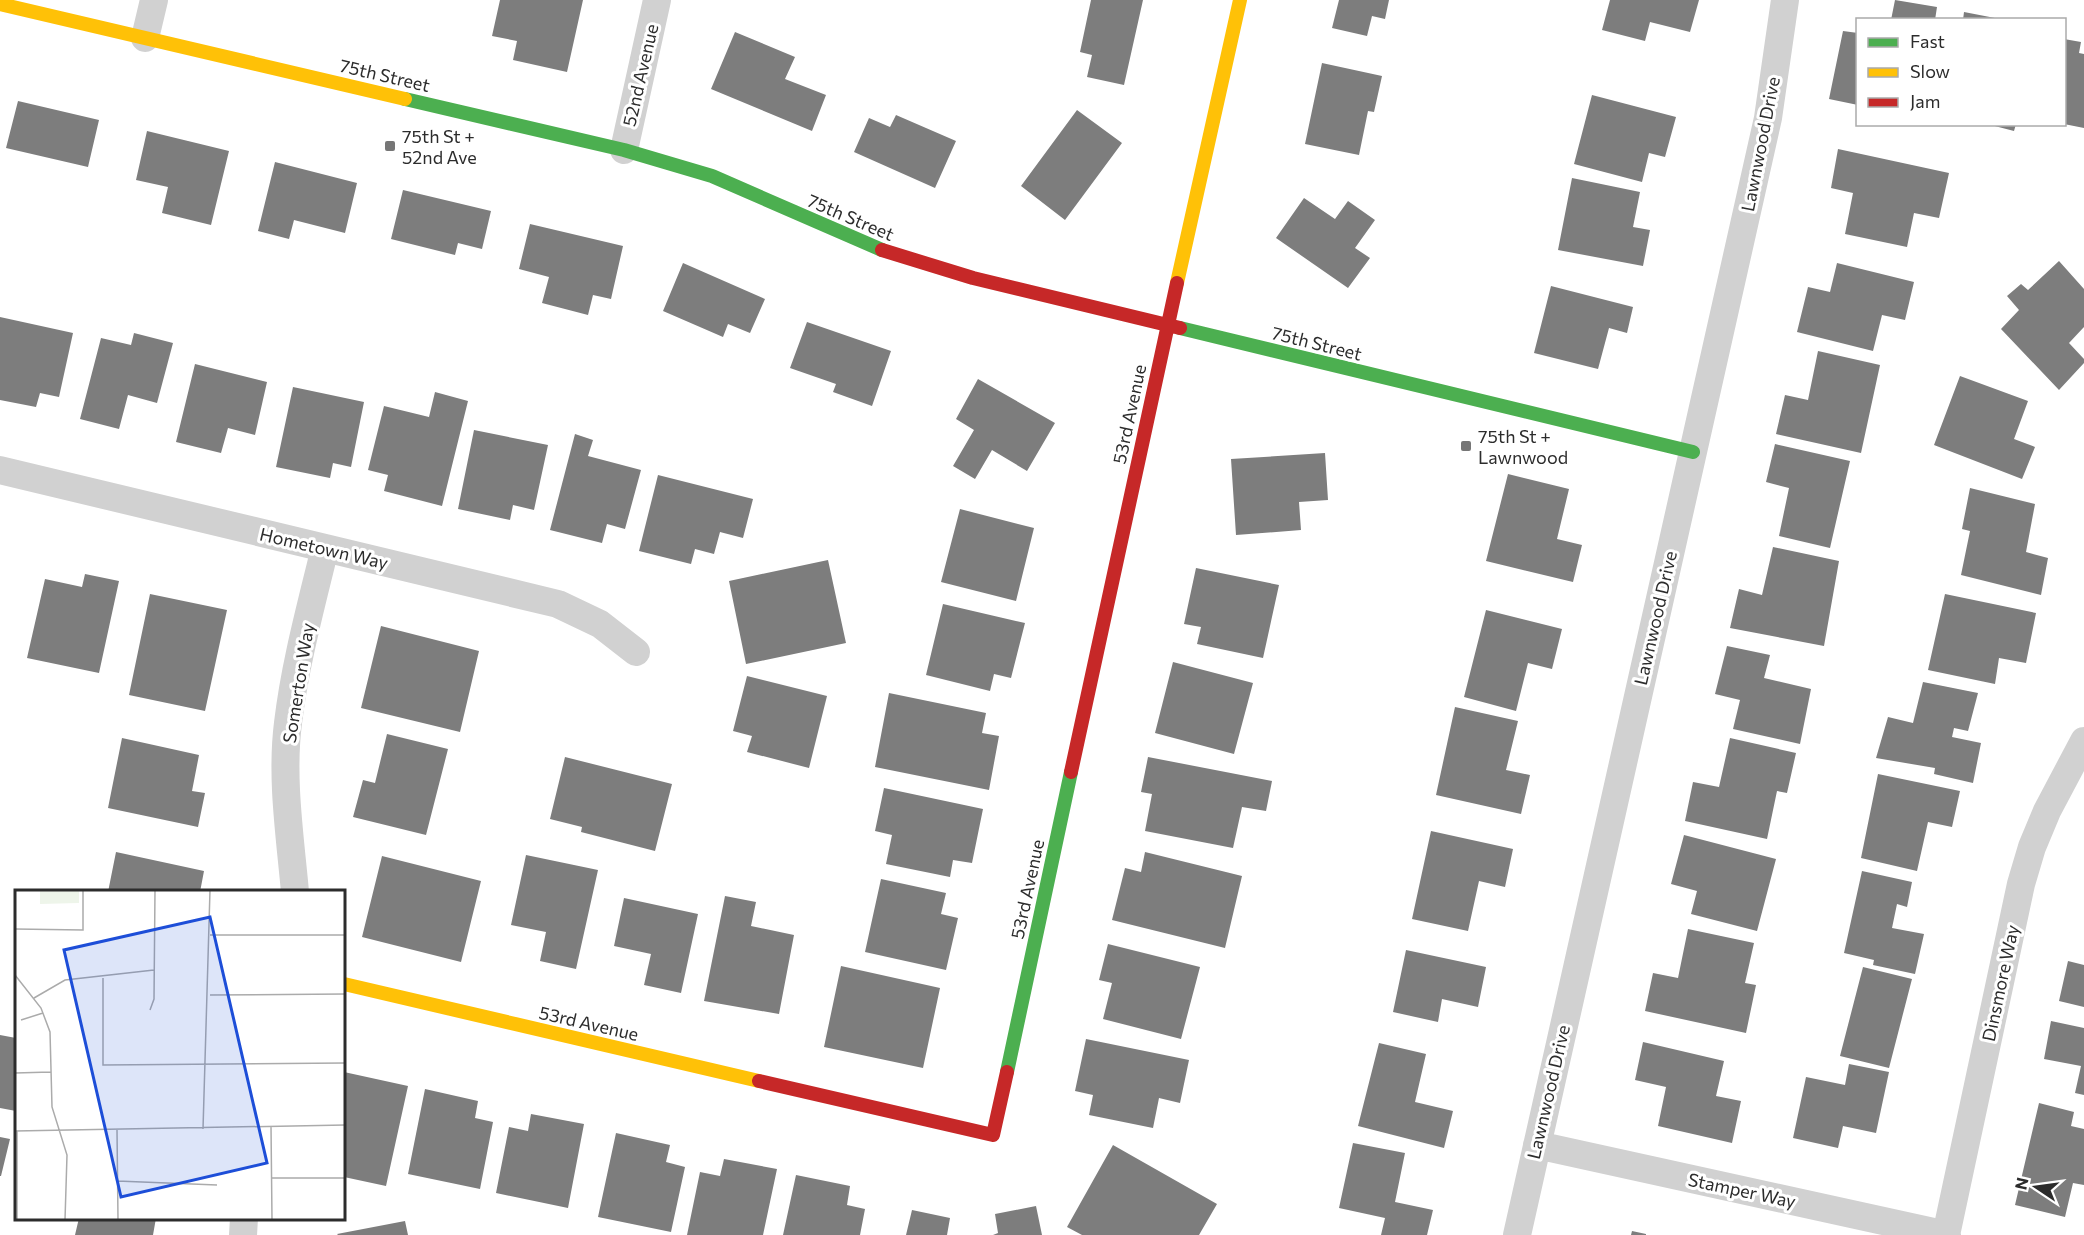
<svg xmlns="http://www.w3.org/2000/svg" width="2084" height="1235" font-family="Commissioner,sans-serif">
  <rect width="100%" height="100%" fill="#fff"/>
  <path fill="#7d7d7d" d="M500,0h83l-16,72 -54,-12 4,-19 -25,-5z
    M1091,0h52l-19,85 -37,-8 5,-22 -12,-3z
    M1339,0h50l-4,19 -13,-3 -5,20 -35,-8z
    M1610,0h89l-9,32 -40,-10 -5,19 -43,-11z
    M1895,0l42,7 -2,13h-44z
    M1964,12l31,6v2h-32z
    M1843,31l15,2v72l-29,-6z
    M735,32l60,25 -10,22 41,16 -14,36 -101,-42z
    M2064,39l17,3 -2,11 5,1v74l-20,-4z
    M1322,63l60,13 -8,36 -6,-1 -9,44 -54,-11z
    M1592,95l84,22 -11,40 -16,-4 -7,29 -68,-18z
    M18,101l81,19 -11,47 -82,-19z
    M1077,110l45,33 -57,77 -44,-34z
    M896,115l60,26 -21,47 -81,-36 15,-34 21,9z
    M1987,124h29l-2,7z
    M147,131l82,20 -18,74 -49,-12 6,-26 -32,-7z
    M1838,149l111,24 -10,45 -25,-5 -7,34 -62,-13 8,-41 -22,-5z
    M275,162l82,21 -12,50 -51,-13 -5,19 -31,-8z
    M1572,178l68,14 -7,35 17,3 -7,36 -85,-16z
    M403,190l88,21 -9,38 -24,-6 -3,12 -64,-16z
    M1304,198l31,21 13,-18 27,19 -20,28 15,10 -22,30 -72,-50z
    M530,224l93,22 -12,53 -18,-4 -5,20 -46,-12 7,-26 -30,-8z
    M2059,261l25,28v38l-15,16 15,16v4l-25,27 -58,-61 18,-19 -12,-14 14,-12 7,6z
    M683,263l82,36 -15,34 -22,-9 -5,13 -60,-26z
    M1837,263l77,19 -9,38 -23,-5 -9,36 -76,-19 11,-45 22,5z
    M1551,286l82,21 -6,26 -18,-5 -11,41 -64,-16z
    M0,317l73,16 -14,64 -19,-4 -4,14 -36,-7z
    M807,322l84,29 -19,55 -39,-14 3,-8 -46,-16z
    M134,333l39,10 -16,60 -29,-8 -9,34 -39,-10 21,-81 30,7z
    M1818,351l62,14 -19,88 -85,-19 9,-39 23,5z
    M195,364l72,18 -12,53 -27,-7 -7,25 -45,-11z
    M1960,376l68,25 -14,38 21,8 -13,32 -88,-34z
    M978,379l77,44 -28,48 -35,-21 -17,29 -22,-13 21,-36 -18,-11z
    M293,387l71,15 -13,65 -18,-4 -3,15 -54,-11z
    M435,392l33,9 -26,105 -58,-15 4,-16 -20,-5 16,-64 45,11z
    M474,430l74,15 -14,65 -21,-5 -3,15 -52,-11z
    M575,434l18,6 -5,16 53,14 -16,59 -18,-5 -5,19 -52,-13z
    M1775,444l75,17 -20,87 -51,-12 10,-48 -23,-6z
    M1325,453l3,47 -29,2 2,28 -65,5 -5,-76z
    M1508,474l61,15 -12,50 25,6 -9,37 -87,-21z
    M658,475l95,24 -10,39 -23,-6 -6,22 -19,-5 -4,15 -52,-13z
    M1970,488l65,16 -9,48 22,6 -7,37 -80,-20 9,-44 -8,-2z
    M960,509l74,19 -18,73 -75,-19z
    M1773,547l66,14 -15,85 -94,-18 9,-39 23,6z
    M828,560l18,83 -100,21 -17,-83z
    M1196,568l83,17 -16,73 -66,-14 4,-17 -17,-3z
    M85,574l34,7 -20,92 -72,-15 18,-79 37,8z
    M150,594l77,16 -22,101 -76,-16z
    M1945,594l91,19 -10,50 -27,-5 -4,26 -67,-14z
    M943,604l82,19 -14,55 -17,-4 -4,17 -64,-16z
    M1486,610l76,19 -10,40 -24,-6 -12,48 -52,-14z
    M381,626l98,25 -19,81 -99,-24z
    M1727,646l43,9 -6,23 47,11 -11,55 -67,-15 7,-29 -25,-6z
    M1173,662l80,21 -19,71 -79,-21z
    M747,676l80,20 -18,72 -62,-16 5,-16 -19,-5z
    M1923,682l55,11 -10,38 -14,-3 -2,9 29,6 -8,40 -39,-9 1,-6 -59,-10 12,-41 25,6z
    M889,693l97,20 -4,20 17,3 -10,54 -114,-23z
    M1455,707l63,14 -12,49 24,5 -9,39 -85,-19z
    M387,734l61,15 -22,86 -73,-18 10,-37 12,3z
    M122,738l77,17 -7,36 13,2 -7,34 -90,-19z
    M1730,738l66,15 -9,40 -10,-2 -10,48 -82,-18 8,-39 26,5z
    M565,757l107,27 -17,67 -74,-19 1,-5 -32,-8z
    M1148,757l124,24 -6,30 -24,-4 -9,41 -88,-17 7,-37 -11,-2z
    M1878,774l82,17 -8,36 -24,-5 -11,49 -56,-13z
    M884,788l99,21 -11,54 -19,-3 -3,17 -64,-13 6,-29 -17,-4z
    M1431,831l82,18 -8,38 -26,-6 -11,50 -56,-12z
    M1684,835l92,24 -19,72 -66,-17 6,-23 -26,-7z
    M116,852l88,19 -4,21h-92z
    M1145,852l97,24 -17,72 -113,-28 13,-52 16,4z
    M526,855l72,15 -22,99 -36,-8 6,-29 -35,-7z
    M382,856l99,25 -20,81 -99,-25z
    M1862,871l50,11 -5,25 -10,-3 -5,24 32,6 -9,40 -42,-9 1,-5 -30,-7z
    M881,879l65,14 -5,21 17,4 -12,52 -81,-18z
    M725,896l31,6 -5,24 43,9 -15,79 -75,-13z
    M624,898l74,16 -17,79 -37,-8 7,-31 -37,-8z
    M1688,929l66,14 -9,40 11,2 -10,48 -101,-22 8,-38 25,5z
    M1108,944l92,23 -19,72 -78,-20 9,-36 -13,-3z
    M1406,950l80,17 -8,40 -36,-8 -4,23 -45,-10z
    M2068,961l16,4v42l-25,-6z
    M841,966l99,22 -17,80 -99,-21z
    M1863,967l49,12 -23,89 -49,-12z
    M2051,1021l33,7v67l-9,-2 6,-27 -37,-7z
    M0,1035l16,3v73l-16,-3z
    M1086,1039l103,21 -9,43 -21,-5 -6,30 -64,-13 4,-20 -18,-4z
    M1643,1042l81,19 -8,35 25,5 -9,42 -74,-17 8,-39 -31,-7z
    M1379,1043l47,11 -11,48 38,9 -9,37 -86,-22z
    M1849,1064l40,8 -13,61 -33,-7 -5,22 -45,-10 13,-61 39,8z
    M344,1072l64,14 -22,100 -42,-9z
    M425,1089l53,12 -3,17 18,4 -13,67 -72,-15z
    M2039,1103l35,9 -3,14 13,3v56l-11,-2 -8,34 -50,-12z
    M531,1114l53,10 -16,84 -72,-15 13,-66 19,4z
    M616,1133l54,12 -4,17 19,5 -14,65 -73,-15z
    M0,1137l10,2 -9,37h-1z
    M1353,1143l52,10 -10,49 38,8 -6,25h-46l4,-17 -46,-10z
    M1113,1145l104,59 -18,31h-117l-15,-8z
    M724,1159l53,10 -14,66h-76l13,-63 20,4z
    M796,1175l54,11 -3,19 18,4 -5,26h-77z
    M1036,1206l6,29h-49l5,-2 -3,-19z
    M912,1210l38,8 -3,17h-41z
    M79,1218h77l-3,17h-78z
    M405,1221l3,14h-70l-1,-1z
    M1632,1231l14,3v1h-15z"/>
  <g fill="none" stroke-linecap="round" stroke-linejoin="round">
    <path stroke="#d1d1d1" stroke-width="28" d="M145,38l9,-38
      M624,150l33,-150
      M0,470l558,134 42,20 36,28
      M295,892c-5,-56 -14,-114 -7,-169 7,-59 23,-117 37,-175
      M1537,1145l410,90
      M243,1235l1,-17
      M1517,1235l251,-1117 17,-118
      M1946,1235l75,-351 11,-37 15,-36 37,-70"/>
    <path stroke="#4caf50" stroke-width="14" d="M405,99l219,51 88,26 170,74
      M1180,328l513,124
      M1007,1072l64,-300"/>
    <path stroke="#ffc107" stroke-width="14" d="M0,4l405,95
      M1177,283l63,-283
      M344,984l415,97"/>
    <path stroke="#c62828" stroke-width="14" d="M882,250l91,28 207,50
      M1071,772l106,-489
      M759,1081l234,54 14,-63"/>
  </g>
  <g fill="#767676" stroke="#fff" stroke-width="2">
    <rect x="384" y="140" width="12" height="12" rx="3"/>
    <rect x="1460" y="440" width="12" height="12" rx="3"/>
  </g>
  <g text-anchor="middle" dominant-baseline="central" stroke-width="6" stroke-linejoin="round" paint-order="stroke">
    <g font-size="18" fill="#2c2c2c" stroke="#fff">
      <text transform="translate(385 75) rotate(13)">75th Street</text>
      <text transform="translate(640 75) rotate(-77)">52nd Avenue</text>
      <text transform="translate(1760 144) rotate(-79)">Lawnwood Drive</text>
      <text transform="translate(851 217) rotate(23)">75th Street</text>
      <text transform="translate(1317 343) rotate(14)">75th Street</text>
      <text transform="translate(1129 414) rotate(-78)">53rd Avenue</text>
      <text transform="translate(324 548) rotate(13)">Hometown Way</text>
      <text transform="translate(1655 618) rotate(-77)">Lawnwood Drive</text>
      <text transform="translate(298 683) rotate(-81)">Somerton Way</text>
      <text transform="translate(1027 889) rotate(-78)">53rd Avenue</text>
      <text transform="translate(2000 983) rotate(-78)">Dinsmore Way</text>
      <text transform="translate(589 1023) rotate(13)">53rd Avenue</text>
      <text transform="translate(1548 1092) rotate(-77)">Lawnwood Drive</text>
      <text transform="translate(1742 1190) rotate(12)">Stamper Way</text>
    </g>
    <g font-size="18" fill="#2c2c2c" stroke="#fff" text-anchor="start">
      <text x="402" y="136">75th St +<tspan x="402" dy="21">52nd Ave</tspan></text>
      <text x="1478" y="436">75th St +<tspan x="1478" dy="21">Lawnwood</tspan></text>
    </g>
  </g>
  <g transform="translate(15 890)">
    <rect width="330" height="330" fill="#fff"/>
    <path d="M25,0h39v13l-39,1z" fill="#eef5ea"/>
    <path fill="none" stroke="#ababab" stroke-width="1.5" d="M0,39l68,1v-40M195,45h135M0,85l26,33 9,24 2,75 15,48 -2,65M88,88v87l242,-2M195,105l135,-1M19,108l31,-18 89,-10M135,120l4,-11 1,-109M6,130l22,-7M0,183l36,-1M256,236l1,94M188,239l7,-239M102,240l1,90M0,241l330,-6M256,288h74M102,291l100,4M2,330v-89"/>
    <path fill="#1d4ed8" fill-opacity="0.15" stroke="#1d4ed8" stroke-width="3" d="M195,27l57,246 -146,34 -57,-247z"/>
    <rect width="330" height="330" fill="none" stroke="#2c2c2c" stroke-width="3"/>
  </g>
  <rect x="1856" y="18" width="210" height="108" fill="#ffffff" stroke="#ababab" stroke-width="1.5"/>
  <rect x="1868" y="38" width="30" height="9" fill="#4caf50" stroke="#ababab" stroke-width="1.5"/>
  <text x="1910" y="48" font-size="18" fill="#2c2c2c">Fast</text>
  <rect x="1868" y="68" width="30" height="9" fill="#ffc107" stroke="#ababab" stroke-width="1.5"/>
  <text x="1910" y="78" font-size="18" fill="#2c2c2c">Slow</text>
  <rect x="1868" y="98" width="30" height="9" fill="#c62828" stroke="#ababab" stroke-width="1.5"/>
  <text x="1910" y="108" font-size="18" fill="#2c2c2c">Jam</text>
  <g transform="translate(2036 1187) rotate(283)" stroke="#ffffff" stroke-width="4.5" paint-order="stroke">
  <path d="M0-4.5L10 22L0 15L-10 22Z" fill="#2c2c2c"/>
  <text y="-9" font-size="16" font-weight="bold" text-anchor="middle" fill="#2c2c2c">N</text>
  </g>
</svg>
